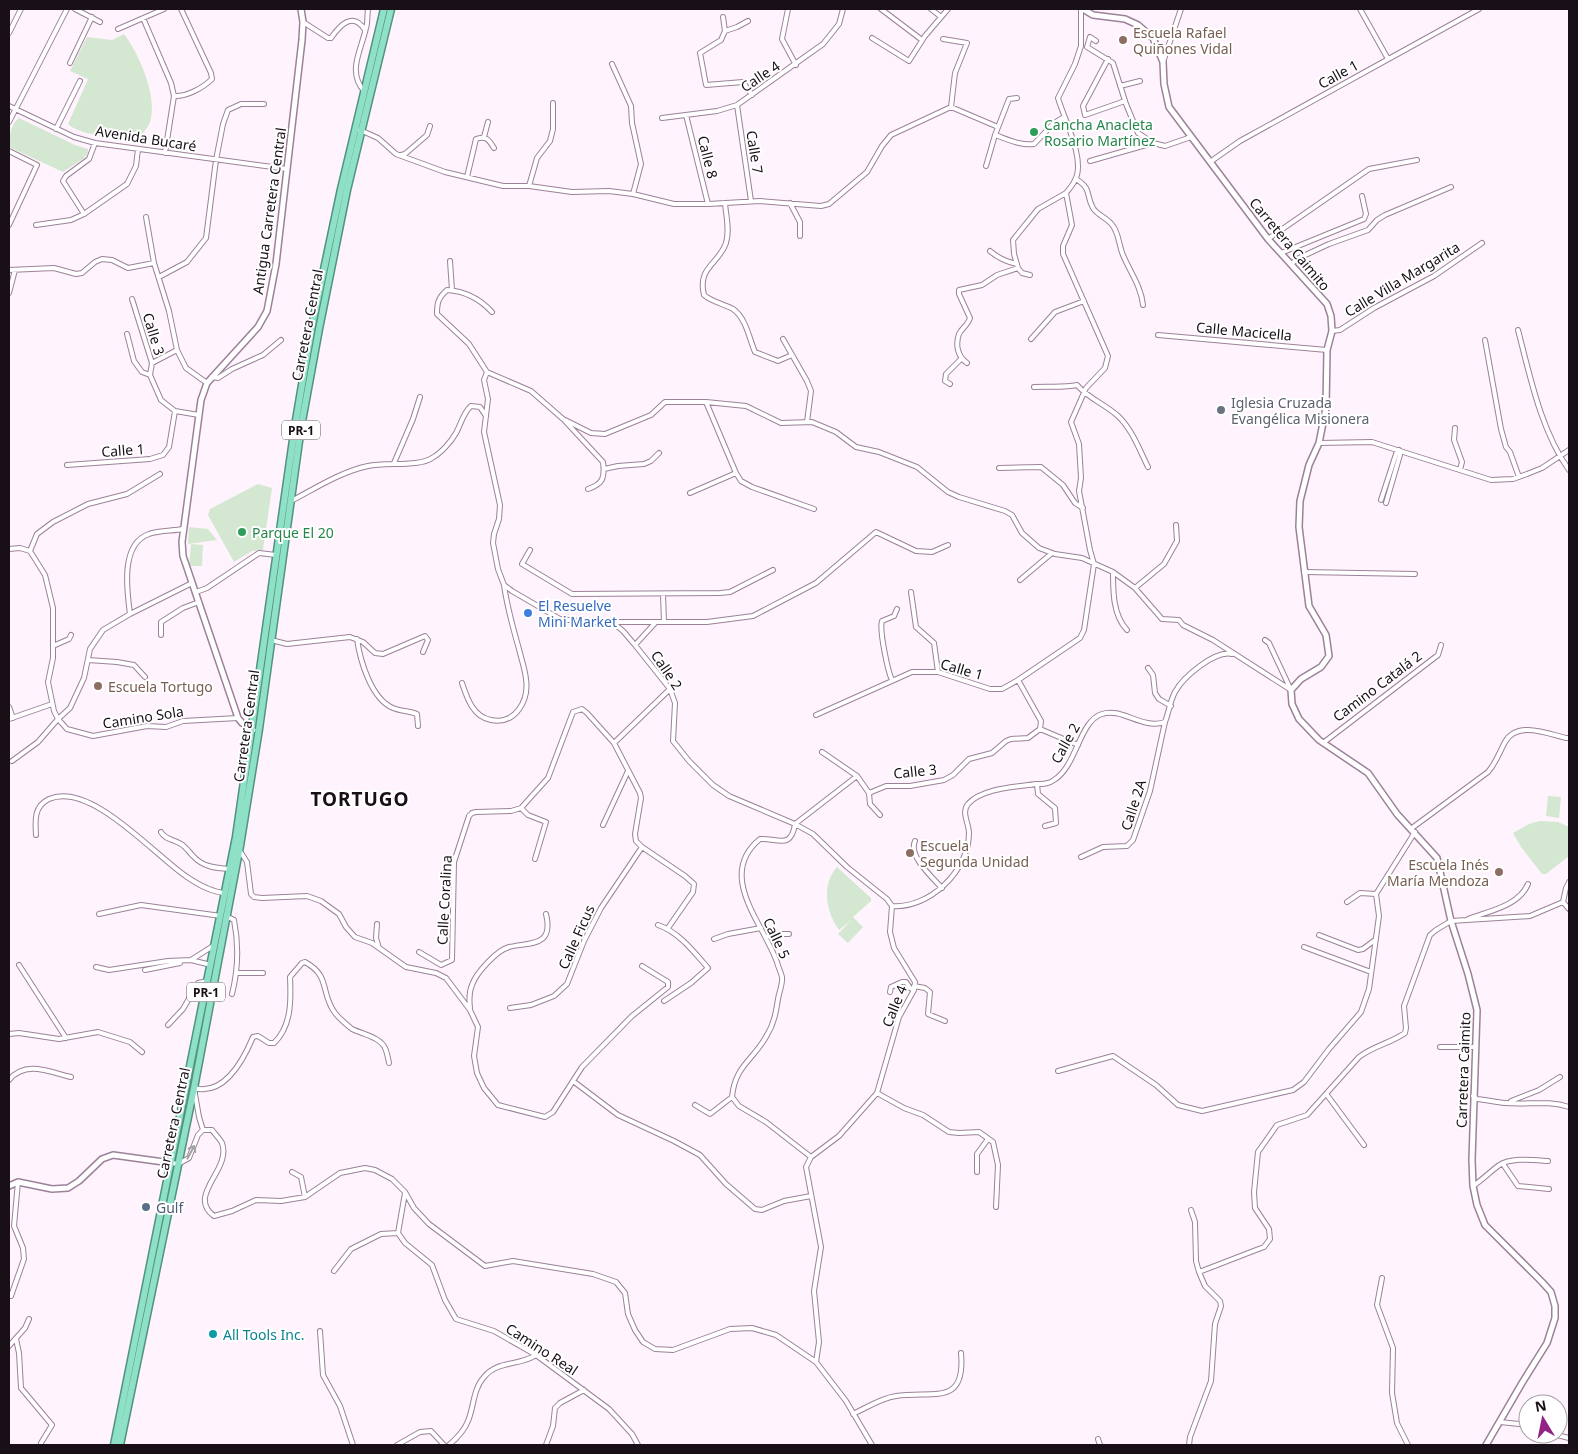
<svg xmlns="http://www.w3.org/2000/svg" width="1578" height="1454" font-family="'Noto Sans',sans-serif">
  <rect width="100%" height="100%" fill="#fff3fd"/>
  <path fill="#d4e8d1" d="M124,34c15,20 34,62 26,88 -2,6 -9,13 -13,19 -18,-3 -57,-5 -69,-17l20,-45 -18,-8 17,-34 25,3z
    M19,118l56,27 13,4v4l-5,6 -20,13 -54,-25c0,-11 2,-23 10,-29z
    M258,484l14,4 -9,62 -11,1 -18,11 -26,-47 2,-6z
    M189,527l19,2 9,11 -29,4z
    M191,544l12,1 -1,21h-13z
    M1548,796l13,1 -2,21 -13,-2z
    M1540,821l18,1 11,5v29l-23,18h-4l-21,-27 -8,-14 16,-9z
    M837,867l34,31v3l-18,16 10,10 -15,16 -10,-9 13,-14 -12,10c-13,-18 -18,-45 -2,-63z"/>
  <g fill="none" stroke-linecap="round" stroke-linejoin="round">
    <g stroke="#9c8299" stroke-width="6">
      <path id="minor" d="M75,9l25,13
        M788,9l-6,30 14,26
        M881,9l41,31
        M931,9l10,8
        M1360,9l28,50
        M723,17l2,14
        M143,18l28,65 3,13 -9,57
        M748,21l-11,6 -12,4 -4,9 -21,13 6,32 37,-3 9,13
        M303,22l25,16h3c9,-13 22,-27 34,-8
        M118,29l46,-20
        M9,33l12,-24
        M872,38l37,23 16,-25 23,-27
        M943,39l24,4 -12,30 -4,34
        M1096,41l-6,-4 -3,10 26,16 13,41 12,29 15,10
        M1108,59l-25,47 2,9 40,-14
        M1163,62l18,-53
        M70,63l22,-46
        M612,64l19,42 1,17 9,41 -8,30
        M1120,86l20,-5
        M364,91c-17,-20 -3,-40 2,-63 2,-6 1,-13 2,-19
        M174,96c12,1 29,-8 38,-17l-1,-6 -30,-64
        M737,105l14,96
        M9,106l65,31 21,6 192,26
        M686,115l22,89
        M662,118l55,-7 20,-6 86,-61 16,-20 4,-15
        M9,122l58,-113
        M56,129l24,-48
        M360,130l18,8 18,16 49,18 58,14h26l43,6 37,-1 24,3 41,10h34l52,-3 61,5 8,-2 38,-32 15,-26 9,-11 60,-28 47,20
        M995,135c12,4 26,11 39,9l20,-21 10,-6
        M484,137l4,-15
        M9,151l28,14 -28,60
        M401,155l4,-1 22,-19 3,-9
        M1090,161l63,-18 12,3 26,-9
        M1210,162l30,-21 239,-132
        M986,166l9,-31 14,-36 8,-1
        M467,177l9,-38c10,-4 13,1 18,9
        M1076,179c17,11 9,15 17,29 5,8 15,10 20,18 6,8 6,20 10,29 7,17 18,31 20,50
        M529,186l8,-28 13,-17 3,-12v-26
        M725,203c1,13 5,27 1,40 -7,21 -29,24 -22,52 8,7 20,9 29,14 13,9 16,29 22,43l23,9 14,-6
        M790,203l10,19v14
        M84,214l-21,-33 3,-5 23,-17 6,-16
        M146,217l8,46 15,48 8,39 9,18 21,15
        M36,225l35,-5 13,-6 43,-30 9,-18 2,-17
        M1268,239l101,-70 48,-9
        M990,251c8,7 17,11 27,13
        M1281,253l83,-34 2,-5 -4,-18
        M450,261l2,29
        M1291,264l8,-6 30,-14 39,-14 9,-10 8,-5 66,-28
        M1018,268l4,5 8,2
        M9,270l45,-2 22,6 6,-1 13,-11 7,-3 10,1 16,8 26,-5
        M159,277l28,-15 19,-24 10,-78 7,-36 5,-14 13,-6h23
        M9,293l6,-23
        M132,299l20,64 -2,12
        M1518,330c12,46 23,101 51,140
        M1332,331l8,-1 34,-22 60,-32 48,-33
        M127,334l7,27 8,11 8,3 11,25 14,11 24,4
        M1158,335l169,15
        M783,339l24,42 4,10 -4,31
        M1031,339l24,-27 29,-11
        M1485,340l16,89 5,18 4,5 9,25
        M152,363l25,-13
        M967,363c-9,-6 -12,-18 -8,-29 3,-6 9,-9 11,-16l-11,-24v-4l23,-5 15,-10 21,-7 -4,-14 -1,-14 25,-31 28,-16
        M487,372l44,19 32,28 28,14 14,1 46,-19 14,-13h41l40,4 35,17 31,-1 24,10 20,15 23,5 38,15 31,25 11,5 46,14 7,4 10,18 17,15 16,6 27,4 31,14 22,16 27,31 17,1 4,5 30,15 78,50
        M487,372l-3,8 4,19 -4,33 16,73 -1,14 -5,15 -1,9 5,26 6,16 8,6 48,28 27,3h120l46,-6 63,-33 60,-51 40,19 16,1 16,-7
        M487,372l-18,-28 -32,-30c0,-11 1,-16 10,-24 18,1 33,9 45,22
        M212,377l6,1 14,-9 31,-14 18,-15
        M950,384l-5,-3 1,-7 15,-15
        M1034,387c15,-1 29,1 43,-2 12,14 28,19 41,31 14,13 22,35 30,51
        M706,402l30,71 5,8 11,6 62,22
        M565,421l38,41c2,16 0,22 -15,27
        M1455,428l-1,12 8,22 -2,8
        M1319,443l53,-1 119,38 22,-1 14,-5 15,-6 27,-18
        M394,463l19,-44 7,-22
        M67,465l83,-6 13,-4 6,-8 6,-36
        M999,468l42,-1 22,18 12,18 8,5
        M604,469l14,-3 26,-2 7,-3 8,-8
        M690,493l46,-20
        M1381,500l15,-46 3,-4
        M291,501c25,-13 49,-29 77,-35 18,-4 51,1 64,-8 9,-5 19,-16 24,-25 5,-9 7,-20 15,-27l9,1 6,9
        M1386,503l14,-48 -1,-5
        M9,549l11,-1 10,3 15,24 8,33v50l-5,24 6,29 4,8 9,10 26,7 54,-10 19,1 17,-6 55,-3
        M530,550l-8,14 50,30 148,-1 10,-1 43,-22
        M30,551l7,-17 16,-12 35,-18 39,-10 33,-20
        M1113,572c0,20 0,43 14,58
        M1304,572l111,2
        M1020,580l32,-27
        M1135,588l29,-24 13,-23 -1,-16
        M196,592l11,-4 52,-35 17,2
        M911,592l5,35 18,16 4,29
        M663,594l1,28
        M130,614c-3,-23 -10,-70 19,-80 10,-4 24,-3 34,-5
        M612,622l11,9 12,14 35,44 5,14 -2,38 16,20 24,24 16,11 66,28 18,10 34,33 40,32 5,7 -2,26 4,16 21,34 -1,8 -15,27 -22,76 -38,43 -28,21 -5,10 15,80 -7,44 5,51 -3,20
        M161,635v-13l22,-14 16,-6
        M357,639c3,21 14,60 36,69 7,3 16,3 24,6l1,12
        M271,640l16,4 63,-7 13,5 12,11 8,1 42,-18 3,4 -5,12
        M1265,640l4,3 21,45
        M635,645l21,-23
        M53,646l16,-7 2,-4
        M88,660l29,2 17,3 11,12
        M1148,668l5,7 2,18 4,6 12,7
        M892,680c-4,-8 -13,-50 -10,-59l12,-5 3,-7
        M462,683c5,15 11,34 29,37 25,5 38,-20 35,-41 -1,-10 -5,-21 -7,-30 -6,-21 -12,-42 -15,-64
        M9,707l4,11
        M816,715l96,-43h26l52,17h12l16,-9 62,-42 4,-8 10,-66 -4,-14 -11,-59 2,-13 -2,-34 -8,-22 15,-34 19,-20 3,-12 -45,-102v-8l9,-21 -6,-32c3,-4 7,-8 9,-13 11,-20 -11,-61 -17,-82l17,-34 6,-18v-37
        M9,719l43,-15
        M1040,729l38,16
        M614,743l56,-54
        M1323,743l115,-88 3,-10
        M822,752l35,24 12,17 17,-7h24l34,-6 9,-5 16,-16 23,-6 14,-12 5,-2 17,-1 12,-9 1,-8 -23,-41
        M12,761l26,-19 20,-23 12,-11 14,-30 6,-29 13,-19 27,-16 62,-31
        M1037,784l1,10 17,14 1,15 -11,3
        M869,793l1,11 10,11
        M521,808l7,7 18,7 -11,37
        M603,825l25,-54
        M1412,828l76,-56c8,-9 11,-19 17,-30 12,-22 44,-8 61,-4h3
        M161,832c4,8 13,7 20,12 5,3 8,8 12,12 10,11 22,12 37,13
        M36,835c-1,-15 -2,-29 13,-36 42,-18 106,57 138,78 12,8 24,15 38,16
        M915,841c-7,15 17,36 27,47
        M240,851l7,11 4,32 3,3 8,1 45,-2 14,5 18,13 7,13 9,10 17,6 34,24 30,6 10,5 24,32 8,17 -4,29 3,17 7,15 14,17 47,12 8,-5 29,-45 50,-51 36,-29v-5l-26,-16
        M1081,857l22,-10 24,-1 6,-6 17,-49 15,-69
        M1347,902l13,-9 16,1
        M1563,902l6,7
        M892,906c37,3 77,-35 77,-73 0,-10 -8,-20 -1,-29 14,-16 48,-17 68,-20 7,0 13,0 18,-4 23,-14 25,-59 48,-66 20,-7 40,16 63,8 4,-10 5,-21 10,-30 8,-15 40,-42 57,-38
        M99,914l42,-9 80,11
        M226,916l8,4c5,25 4,50 -2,74
        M1468,919c21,-8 51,-13 60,-35
        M377,924l-1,14 3,10
        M658,925c21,7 36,27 50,43l-17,15 -27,18
        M1319,935l39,15 5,-1 12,-9
        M766,937l9,-3h14
        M714,939l14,-5 33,-6
        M1304,947l67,25
        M419,952l22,13 11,-5 2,-98 15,-46 3,-3 4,-1 35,-1 10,-3 27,-30 25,-66 9,-3 5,4 27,30 26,50 1,5 -6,36 1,7 6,6 43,29 9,8 -1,8 -25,36
        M191,960l20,5
        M19,965l47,73
        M96,967l13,3 59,-9 23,-1 22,-14
        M145,970l35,-7
        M238,973h25
        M914,986l11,2 5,4 -2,22 17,7
        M890,992l1,-5 11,-5h4l4,6 4,2
        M470,1008c-1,-8 -1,-16 2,-23 4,-12 25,-35 37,-38 22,-5 45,0 37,-33
        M510,1008l21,-3 23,-9 13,-12 17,-43 17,-33 41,-61
        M168,1025l15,-16 15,-26 10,-2
        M9,1034l10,-1 40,6 39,-7 32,10 12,10
        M1440,1047h35
        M1058,1071l55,-15 43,29 22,20 24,6 91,-21 11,-8 25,-33 32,-37 8,-23 10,-73 -3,-22 39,-62
        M9,1080c17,-20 40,-8 62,-3
        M573,1081l45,34 56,26 26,14 26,29 29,25 7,1 22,-9 27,-5
        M877,1093l27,15 19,7 26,17 10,1 20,-1 14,10 5,23 -2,42
        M1327,1095l37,50
        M1473,1096l4,3c9,1 19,3 28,4 22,2 43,-3 64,4
        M1511,1101l28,-11 21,-13
        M695,1105l15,9 22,-17
        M203,1130h9c3,4 8,9 10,13 10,27 -36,52 -8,73l18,-5 24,-11 25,1 24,-4 35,-24 25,-5 10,2 17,9 13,13 9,16 15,16 56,42 28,-5 80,13 23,8 9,11 3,21 7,16 8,12 12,7 18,1 57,-21 22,-1 24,7 40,27 30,39 26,44
        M203,1130l-4,-13 -5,-29c30,8 49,-27 59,-51l5,-1 11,7h5c18,-17 17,-44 16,-66l12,-14 3,-1c26,14 15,31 30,51 4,5 12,12 17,16 10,5 28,8 33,19 2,4 3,10 4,15
        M811,1157l-45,-35 -27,-16 -7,-9c3,-32 22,-37 35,-62 7,-11 9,-23 11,-36 1,-6 5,-16 4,-22 -1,-5 -4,-10 -5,-15 -14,-39 -61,-87 -17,-123 18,-1 31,11 35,-15l62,-48
        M171,1163l7,1 11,-6 9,-23 5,-5
        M1503,1164l15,22 31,3
        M292,1172l9,5 4,20
        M977,1172v-18l11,-15
        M1473,1186c9,-6 17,-14 25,-20 12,-9 36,-6 50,-5
        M405,1193l-7,40 7,10 27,22 13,35 11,19 38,12 42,24 73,54 23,25 6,11
        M334,1271l17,-22 30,-15 17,-1
        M1199,1272l57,-22 8,-3 6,-8 -1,-10 -14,-21 -1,-16 4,-40 19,-27 30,-10 52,-58c14,-11 32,-14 46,-24l1,-5 -2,-22 26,-71 6,-5 15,-9 79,-5 33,-14 3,-14 3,-6
        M1382,1278l-5,27 16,43 -1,45 5,30 11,22
        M11,1296l13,-37 -1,-11 -9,-22 4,-44
        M320,1331l3,44 17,31 13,39
        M16,1339l3,14 2,35 31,37 -11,18
        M9,1346l16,-18 4,-9
        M853,1414c13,-6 28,-16 43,-18 35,-6 70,12 65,-43
        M1500,1422l28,3
        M1553,1434l16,4
        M1098,1439l2,6
        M397,1445l23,-13 11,-1 13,14
        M449,1445c7,-6 16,-16 19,-24 6,-14 5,-32 16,-44 14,-17 36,-11 52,-22
        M546,1445l7,-19 2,-18 5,-5 24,-13
        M1189,1445l1,-8 21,-56 4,-57 6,-18 -1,-5 -15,-15 -6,-14 -3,-11 -1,-39 -4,-12"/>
    </g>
    <g stroke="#9c8299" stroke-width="8">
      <path id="tertiary" d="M1083,9l10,6 32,4 13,6 15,13 10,24 1,22 5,23 99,132 59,65 4,12 1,15 -5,19 -1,58 -7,35 -10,22 -9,36 -1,26 10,79 17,29 3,21 -8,11 -20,12 -10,11 1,14 7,15 20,21 49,33 29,41 40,44 14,63 17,53 9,36 -5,150 1,26 4,19 8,20 57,57 9,10 4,14v12l-8,25 -25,40 -36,62
        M253,730l-11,-7 -4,-5 -55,-162 -1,-14 19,-142 6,-17 51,-56 9,-16 9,-47 26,-224 1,-18 -2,-13
        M9,1186l9,-4 34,7 16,-1 11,-7 23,-22 11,-4 58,8"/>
    </g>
    <g stroke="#529280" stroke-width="9">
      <path id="trunk" d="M114,1445l122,-608 59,-411 17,-100 29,-137 43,-180
        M120,1445l74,-357 46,-242 19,-117 42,-302 18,-98 28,-139 44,-181"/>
    </g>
    <use href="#minor" stroke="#fff" stroke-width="4"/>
    <use href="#tertiary" stroke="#fff" stroke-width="5"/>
    <use href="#trunk" stroke="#8ee0c6" stroke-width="6"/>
  </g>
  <defs><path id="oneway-shaft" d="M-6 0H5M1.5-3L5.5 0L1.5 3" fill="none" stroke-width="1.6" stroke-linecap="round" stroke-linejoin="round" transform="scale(1.25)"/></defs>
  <use stroke="#a39fa2" href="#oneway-shaft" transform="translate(191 1152) rotate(-62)"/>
  <g fill="#8d6e63" stroke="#fff" stroke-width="2">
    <circle cx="1123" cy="40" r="5"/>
    <circle cx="98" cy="686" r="5"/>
    <circle cx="910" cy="853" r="5"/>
    <circle cx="1499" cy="872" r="5"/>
  </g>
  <g fill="#2e9e5b" stroke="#fff" stroke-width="2">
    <circle cx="1034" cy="132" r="5"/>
    <circle cx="242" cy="532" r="5"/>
  </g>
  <circle fill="#6b7280" stroke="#fff" stroke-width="2" cx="1221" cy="410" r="5"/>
  <circle fill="#3f7fe0" stroke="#fff" stroke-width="2" cx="528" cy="613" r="5"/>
  <circle fill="#5c6f8a" stroke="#fff" stroke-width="2" cx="146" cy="1207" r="5"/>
  <circle fill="#0f9aa8" stroke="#fff" stroke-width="2" cx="213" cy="1334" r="5"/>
  <g text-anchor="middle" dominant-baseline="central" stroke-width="4" stroke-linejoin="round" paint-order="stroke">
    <g fill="#fff" stroke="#5d575d" stroke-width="1">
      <rect x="282" y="420.5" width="38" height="19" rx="4"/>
      <rect x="187" y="982.5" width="38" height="19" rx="4"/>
    </g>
    <g font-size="12" font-weight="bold" fill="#180f17">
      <text x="301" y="430">PR-1</text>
      <text x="206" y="992">PR-1</text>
    </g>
    <g font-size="14" fill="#785e54" stroke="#fff" text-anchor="start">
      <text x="1133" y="32">Escuela Rafael<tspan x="1133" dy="16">Quiñones Vidal</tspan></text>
      <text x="108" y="686">Escuela Tortugo</text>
      <text x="920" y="845">Escuela<tspan x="920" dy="16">Segunda Unidad</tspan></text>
      <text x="1489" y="864" text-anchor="end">Escuela Inés<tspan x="1489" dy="16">María Mendoza</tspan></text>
    </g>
    <g font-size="14" fill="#180f17" stroke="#fff">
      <text transform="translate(1338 74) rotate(-29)">Calle 1</text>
      <text transform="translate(760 76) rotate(-34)">Calle 4</text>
      <text transform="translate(146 138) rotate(9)">Avenida Bucaré</text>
      <text transform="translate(755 152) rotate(81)">Calle 7</text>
      <text transform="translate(708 157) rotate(76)">Calle 8</text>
      <text transform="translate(269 211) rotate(-82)">Antigua Carretera Central</text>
      <text transform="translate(1290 244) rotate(50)">Carretera Caimito</text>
      <text transform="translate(1402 279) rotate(-31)">Calle Villa Margarita</text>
      <text transform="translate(307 325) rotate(-79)">Carretera Central</text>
      <text transform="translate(1244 331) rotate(5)">Calle Macicella</text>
      <text transform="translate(154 334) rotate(73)">Calle 3</text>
      <text transform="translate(123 450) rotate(-4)">Calle 1</text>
      <text transform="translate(962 669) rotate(16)">Calle 1</text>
      <text transform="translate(667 670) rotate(56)">Calle 2</text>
      <text transform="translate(1377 686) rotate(-37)">Camino Catalá 2</text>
      <text transform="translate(143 717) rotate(-9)">Camino Sola</text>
      <text transform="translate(246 726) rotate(-82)">Carretera Central</text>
      <text transform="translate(1065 743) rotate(-61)">Calle 2</text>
      <text transform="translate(915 771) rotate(-6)">Calle 3</text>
      <text transform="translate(1133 805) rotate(-72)">Calle 2A</text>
      <text transform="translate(444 900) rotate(-87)">Calle Coralina</text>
      <text transform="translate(576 937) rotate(-66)">Calle Ficus</text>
      <text transform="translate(777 938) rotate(65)">Calle 5</text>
      <text transform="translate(894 1006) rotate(-68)">Calle 4</text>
      <text transform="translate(1463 1070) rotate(-88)">Carretera Caimito</text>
      <text transform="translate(173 1123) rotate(-78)">Carretera Central</text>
      <text transform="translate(542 1349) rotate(33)">Camino Real</text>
    </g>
    <g font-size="14" fill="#27864d" stroke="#fff" text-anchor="start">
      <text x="1044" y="124">Cancha Anacleta<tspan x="1044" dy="16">Rosario Martínez</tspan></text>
      <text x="252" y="532">Parque El 20</text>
    </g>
    <g font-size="14" fill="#5b616d" stroke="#fff" text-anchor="start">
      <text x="1231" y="402">Iglesia Cruzada<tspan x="1231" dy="16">Evangélica Misionera</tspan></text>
    </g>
    <g font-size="14" fill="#366cbe" stroke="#fff" text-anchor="start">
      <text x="538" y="605">El Resuelve<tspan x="538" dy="16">Mini Market</tspan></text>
    </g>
    <g font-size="14" fill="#4e5e75" stroke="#fff" text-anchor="start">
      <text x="156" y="1207">Gulf</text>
    </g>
    <g font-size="14" fill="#0d838f" stroke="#fff" text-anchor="start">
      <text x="223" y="1334">All Tools Inc.</text>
    </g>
    <g font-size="19" font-weight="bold" letter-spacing="1" fill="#180f17" stroke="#fff">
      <text x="360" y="799">TORTUGO</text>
    </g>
  </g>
  <rect width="1578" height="1454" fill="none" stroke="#180f17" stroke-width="20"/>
  <g transform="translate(1543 1419) rotate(350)"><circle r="24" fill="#ffffff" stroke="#a39fa2"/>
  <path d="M0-4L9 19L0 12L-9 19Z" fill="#932485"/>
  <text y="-8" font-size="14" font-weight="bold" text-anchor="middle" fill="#180f17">N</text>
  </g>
</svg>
